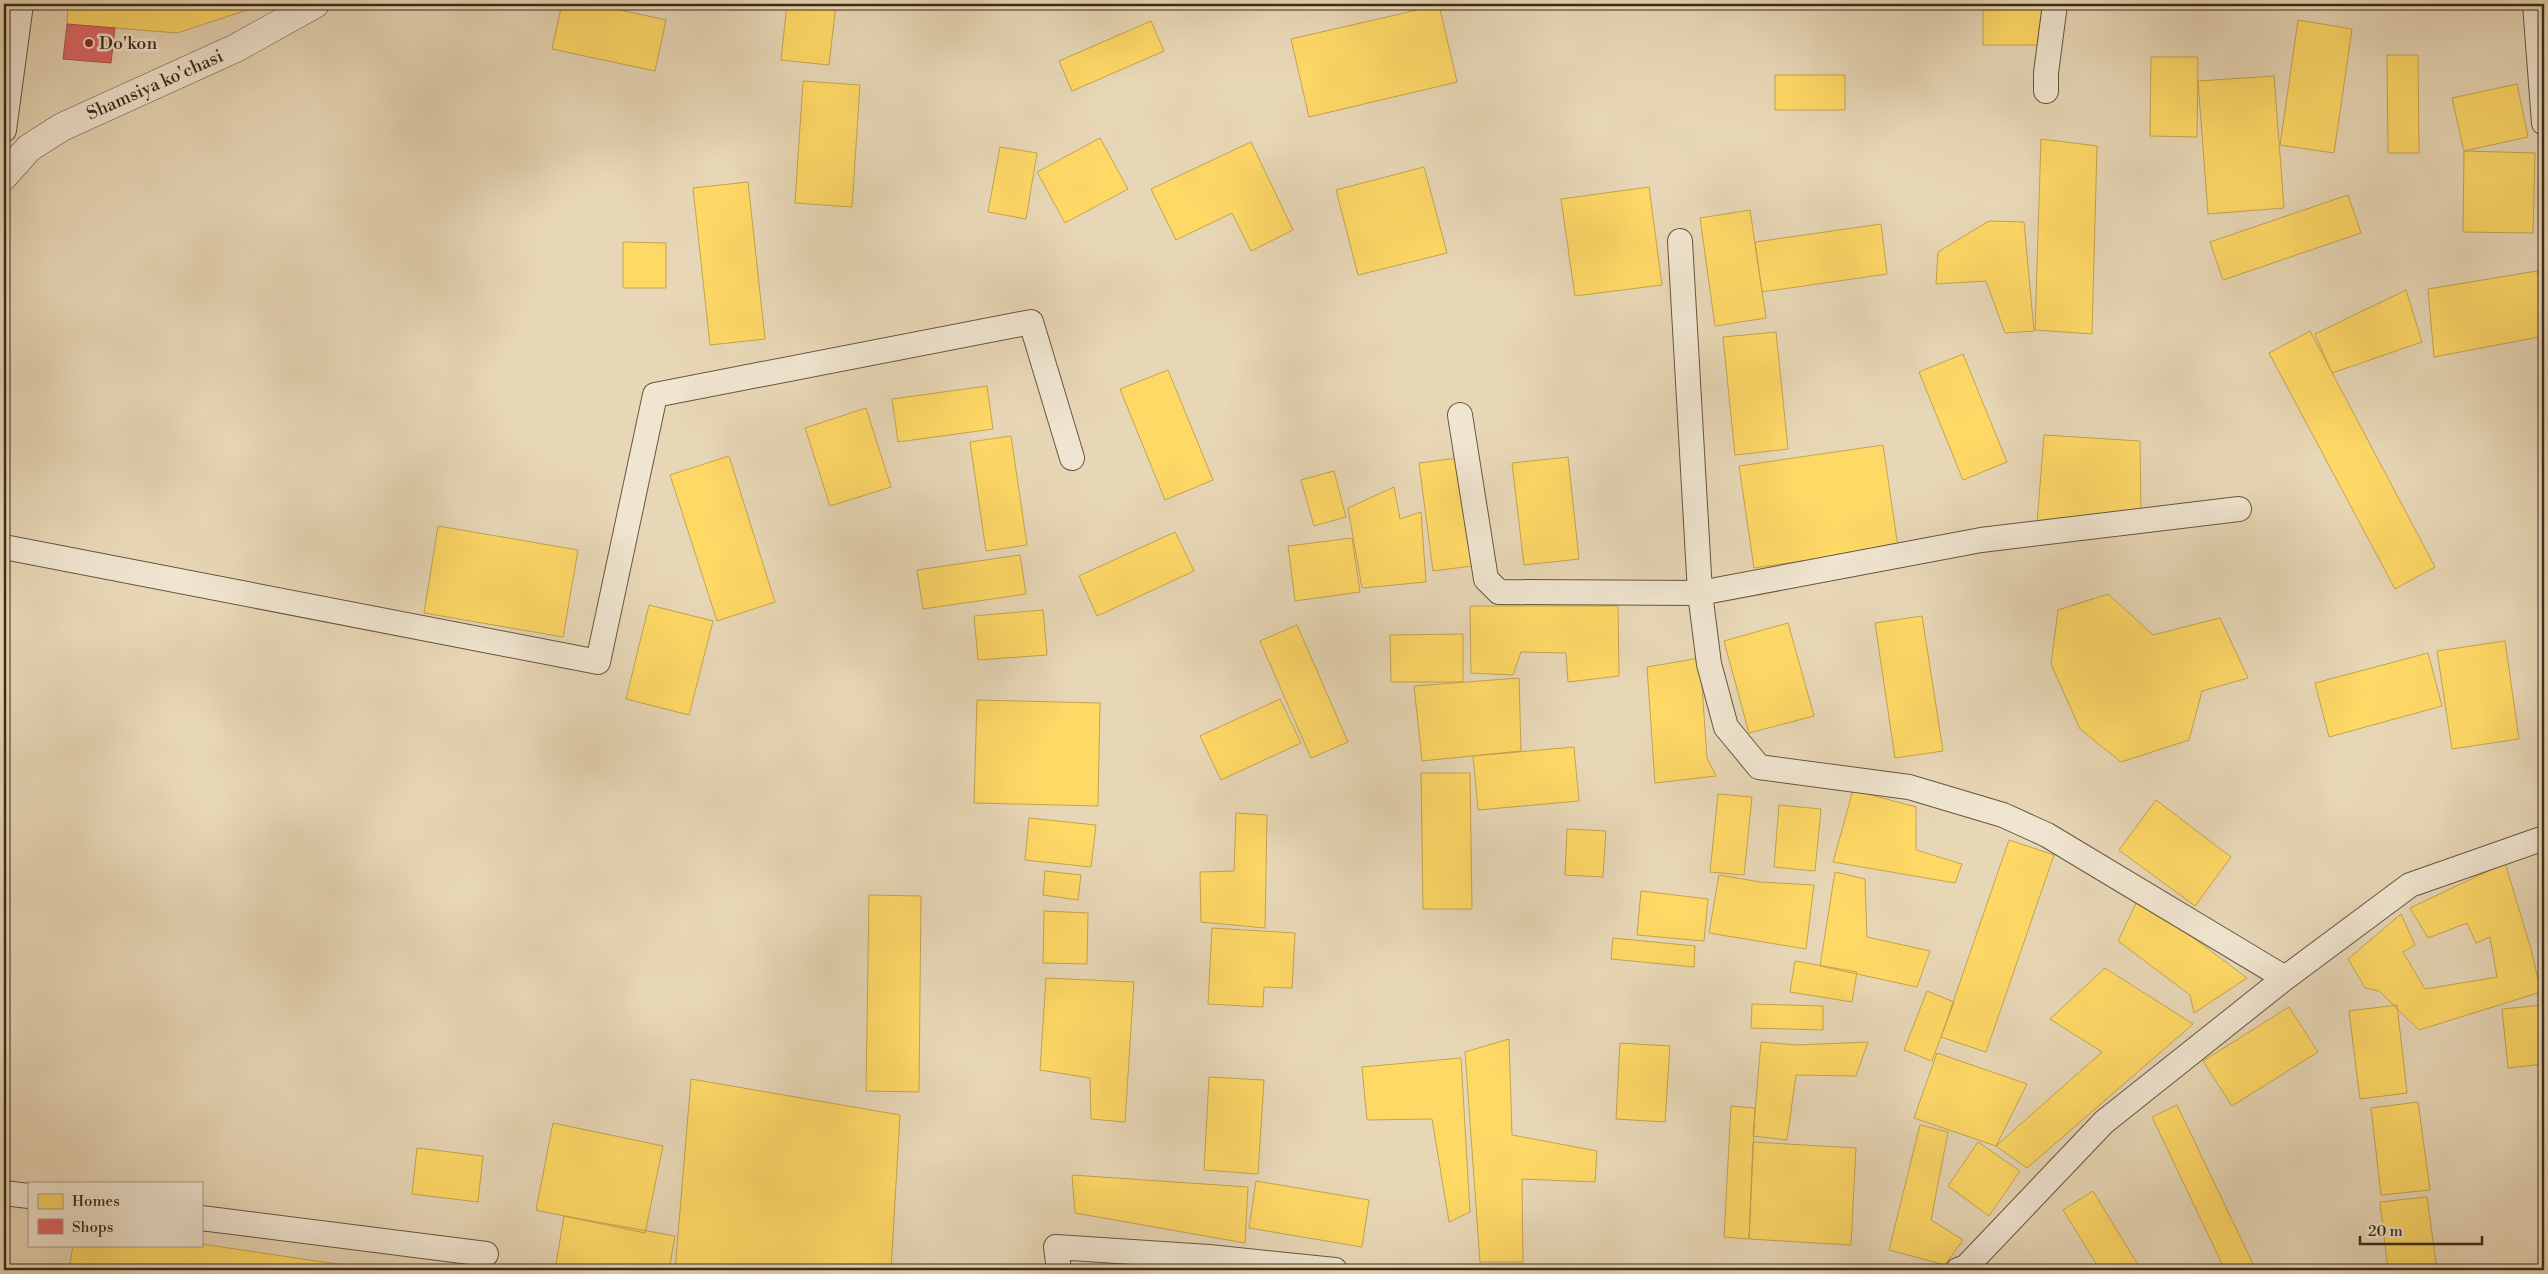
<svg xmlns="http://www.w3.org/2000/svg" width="2548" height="1274" font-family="'Libre Bodoni',serif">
  <rect width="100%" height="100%" fill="#e8d7b6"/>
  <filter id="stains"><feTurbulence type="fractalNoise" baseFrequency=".004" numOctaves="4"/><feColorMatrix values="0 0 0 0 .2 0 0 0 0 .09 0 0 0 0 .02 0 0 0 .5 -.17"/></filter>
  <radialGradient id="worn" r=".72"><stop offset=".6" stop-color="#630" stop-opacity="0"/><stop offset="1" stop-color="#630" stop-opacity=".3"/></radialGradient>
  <path fill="#ffd966" stroke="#c4a54f" d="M68,4h198l-89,29 -110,-9z
    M562,4h31l73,16 -11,51 -103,-22z
    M787,4h49l-7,61 -48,-5z
    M1983,4h59v41h-59z
    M1439,5l18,77 -148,35 -18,-78z
    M2298,20l54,9 -18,124 -54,-8z
    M1151,21l13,30 -92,40 -13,-30z
    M2387,55h31l1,98h-31z
    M2151,57h47l-1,80 -47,-1z
    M1775,75h70v35h-70z
    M2274,76l10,132 -76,6 -10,-133z
    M803,81l57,4 -8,122 -57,-4z
    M2517,84l11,53 -64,14 -12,-53z
    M1100,138l28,51 -63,34 -28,-51z
    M2041,139l56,7 -5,188 -57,-4z
    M1251,142l42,88 -42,21 -19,-38 -56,27 -25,-51z
    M1000,147l37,6 -11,66 -38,-7z
    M2464,151l71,2 -2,80 -70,-1z
    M1424,167l23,86 -89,22 -22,-85z
    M748,182l17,157 -55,6 -17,-157z
    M1649,187l13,98 -87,11 -14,-97z
    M2348,195l13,38 -138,47 -13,-38z
    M1750,210l16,108 -51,8 -15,-108z
    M1989,221l35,1 10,109 -29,2 -19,-52 -50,3 2,-32z
    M1881,224l6,50 -125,18 -7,-50z
    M623,242l43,1v45h-43z
    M2537,271l7,29v36l-110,21 -6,-68z
    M2406,290l16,52 -90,31 -17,-39z
    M2310,331l125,236 -40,22 -126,-236z
    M1776,332l12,117 -53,6 -12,-118z
    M1963,354l44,108 -44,18 -44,-108z
    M1168,370l45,110 -48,20 -45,-111z
    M987,386l6,43 -95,13 -6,-43z
    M866,408l25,79 -61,19 -25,-78z
    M2044,435l96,6 1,74 -104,9z
    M1011,436l16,109 -41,6 -16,-109z
    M1883,445l15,102 -144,21 -15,-102z
    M729,456l46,146 -58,19 -47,-146z
    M1466,457l14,108 -47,6 -14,-108z
    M1568,457l11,102 -55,6 -12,-102z
    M1334,471l12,46 -32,9 -13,-46z
    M1394,487l6,32 21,-7 5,70 -64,6 -14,-80z
    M438,526l140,24 -15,87 -139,-24z
    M1175,532l19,39 -97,45 -18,-40z
    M1352,538l8,54 -65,9 -7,-55z
    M1020,555l6,39 -103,15 -6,-39z
    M2108,594l45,41 67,-17 28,60 -46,13 -13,49 -68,22 -41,-33 -29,-65 7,-54z
    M649,605l64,16 -24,94 -63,-16z
    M1470,606h148l1,70 -51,6 -2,-29 -45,-1 -8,23 -42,-2z
    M1043,610l4,45 -69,5 -4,-44z
    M1922,616l21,135 -48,7 -20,-135z
    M1788,623l26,93 -65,17 -25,-92z
    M1297,625l51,117 -37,16 -51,-117z
    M1463,634v48h-72l-1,-47z
    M2505,641l14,98 -67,10 -15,-98z
    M2428,653l14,53 -113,31 -14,-54z
    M1700,658l7,100 9,18 -61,7 -8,-116z
    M1519,678l2,73 -99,10 -8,-75z
    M1280,699l21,44 -80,37 -21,-44z
    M977,700l123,3 -2,103 -124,-3z
    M1574,747l5,54 -101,9 -5,-54z
    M1421,773h49l2,136h-49z
    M1853,790l63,17v43l46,14 -7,19 -122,-21z
    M1718,794l34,3 -8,78 -34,-3z
    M2156,800l75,57 -36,49 -76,-56z
    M1779,805l42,4 -6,62 -41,-4z
    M1236,813l31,2 -2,113 -64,-6 -1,-50 34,-1z
    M1029,818l67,7 -5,42 -66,-7z
    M1567,829l39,2 -3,46 -38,-2z
    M2009,840l45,15 -68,197 -45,-15z
    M2505,863l26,86 10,43 -122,38 -40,-39 -14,-3 -17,-29 53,-45 14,31 -12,7 22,37 72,-12 -7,-40 -14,6 -9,-20 -39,15 -18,-30z
    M1045,871l36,4 -3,25 -35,-5z
    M1835,872l30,7 2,58 63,14 -13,36 -97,-21z
    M1719,875l41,7 54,3 -8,64 -97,-16z
    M1641,891l67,8 -4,42 -67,-6z
    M869,895l52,1 -2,196 -53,-1z
    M2139,897l108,81 -53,35 -4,-18 -72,-54z
    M1044,911l44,2 -1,51 -44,-1z
    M1212,928l83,5 -3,55 -28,-1 -1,20 -55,-3z
    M1613,938l82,8 -1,21 -83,-8z
    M1795,961l62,11 -5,30 -62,-10z
    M2105,968l88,56 -166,144 -31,-22 106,-94 -52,-33z
    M1046,978l88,4 -9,140 -34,-3 -1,-41 -50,-8z
    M1927,991l27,11 -22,59 -28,-11z
    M1752,1004l71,2v24l-72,-2z
    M2397,1005l10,88 -47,6 -11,-88z
    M2544,1005v59l-36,4 -6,-59z
    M2289,1007l29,45 -86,54 -29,-45z
    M1509,1039l3,96 85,16 -2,31 -73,-3 1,83h-43l-15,-210z
    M1761,1042l35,3 72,-3 -12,34 -60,-1 -9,65 -34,-4z
    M1620,1043l50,3 -5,76 -49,-3z
    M1937,1053l90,31 -31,62 -82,-28z
    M1461,1058l9,154 -21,10 -17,-103 -65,1 -5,-53z
    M1209,1077l55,3 -6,94 -54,-4z
    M691,1079l209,36 -9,155h-216z
    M2418,1102l12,88 -49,5 -10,-87z
    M2177,1105l79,165h-31l-73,-153z
    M1731,1106l24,2 -6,131 -25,-2z
    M553,1123l110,23 -18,87 -109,-23z
    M1920,1125l28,7 -17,88 32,20 -18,25 -56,-15z
    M1753,1142l103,6 -5,97 -102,-6z
    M1978,1142l42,29 -31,45 -41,-30z
    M417,1148l66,8 -5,46 -66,-8z
    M1072,1175l176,12 -3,56 -170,-30z
    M1256,1181l113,19 -7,47 -113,-19z
    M2093,1191l48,79h-41l-37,-60z
    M2427,1197l10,73h-49l-8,-68z
    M564,1216l111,20 -6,34h-114z
    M201,1244l177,26h-309l4,-25z"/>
  <path fill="#e06666" stroke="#af544f" d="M67,24l48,4 -4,35 -48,-4z"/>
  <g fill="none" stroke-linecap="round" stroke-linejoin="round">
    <g stroke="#675640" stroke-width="26">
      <path id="lane" d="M2535,4l9,119
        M2046,91v-18l9,-69
        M4,130l17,-126
        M1680,241l20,352 9,71 17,63 33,40 150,20 94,28 44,20 238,143
        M1460,415l26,164 13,13 201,1 281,-53 258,-31
        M4,547l594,115 57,-267 376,-73 41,136
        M4,1193l25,3
        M201,1218l285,36
        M1059,1270l-3,-23 153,10 126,13
        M1958,1270l8,-3 138,-145 181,-144 125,-93 134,-47"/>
    </g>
    <g stroke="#675640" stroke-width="29">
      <path id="street" d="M4,176l25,-28 33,-21 174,-79 79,-44"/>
    </g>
    <use href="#lane" stroke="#f0e5d0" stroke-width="24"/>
    <use href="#street" stroke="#f0e5d0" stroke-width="28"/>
  </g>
  <circle fill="#8f2418" stroke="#f0e5d0" stroke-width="2" cx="89" cy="43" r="5"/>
  <g text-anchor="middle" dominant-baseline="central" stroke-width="5" stroke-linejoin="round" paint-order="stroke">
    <g font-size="18" fill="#3c2b18" stroke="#f0e5d0" text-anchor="start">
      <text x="99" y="43">Do'kon</text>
    </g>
    <g font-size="18" fill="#3c2b18" stroke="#f0e5d0">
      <text transform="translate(155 85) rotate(-24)">Shamsiya ko'chasi</text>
    </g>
  </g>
  <rect width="2548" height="1274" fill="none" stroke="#e8d7b6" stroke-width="20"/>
  <rect x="5" y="5" width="2538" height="1264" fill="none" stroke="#3c2b18" stroke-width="2.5"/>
  <rect x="10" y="10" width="2528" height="1254" fill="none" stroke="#3c2b18"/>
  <rect x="28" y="1182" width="175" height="65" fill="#f0e5d0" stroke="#a89b86"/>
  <rect x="38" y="1194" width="25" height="15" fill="#ffd966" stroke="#a89b86"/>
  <text x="72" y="1206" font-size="15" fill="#3c2b18">Homes</text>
  <rect x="38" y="1219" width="25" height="15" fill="#e06666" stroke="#a89b86"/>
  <text x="72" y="1232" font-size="15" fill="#3c2b18">Shops</text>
  <path d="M2360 1236v8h122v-8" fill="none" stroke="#3c2b18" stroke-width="2.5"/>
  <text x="2368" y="1236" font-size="15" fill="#3c2b18" stroke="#f0e5d0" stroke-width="4" paint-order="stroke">20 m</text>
  <rect width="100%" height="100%" filter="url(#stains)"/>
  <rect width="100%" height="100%" fill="url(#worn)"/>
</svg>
